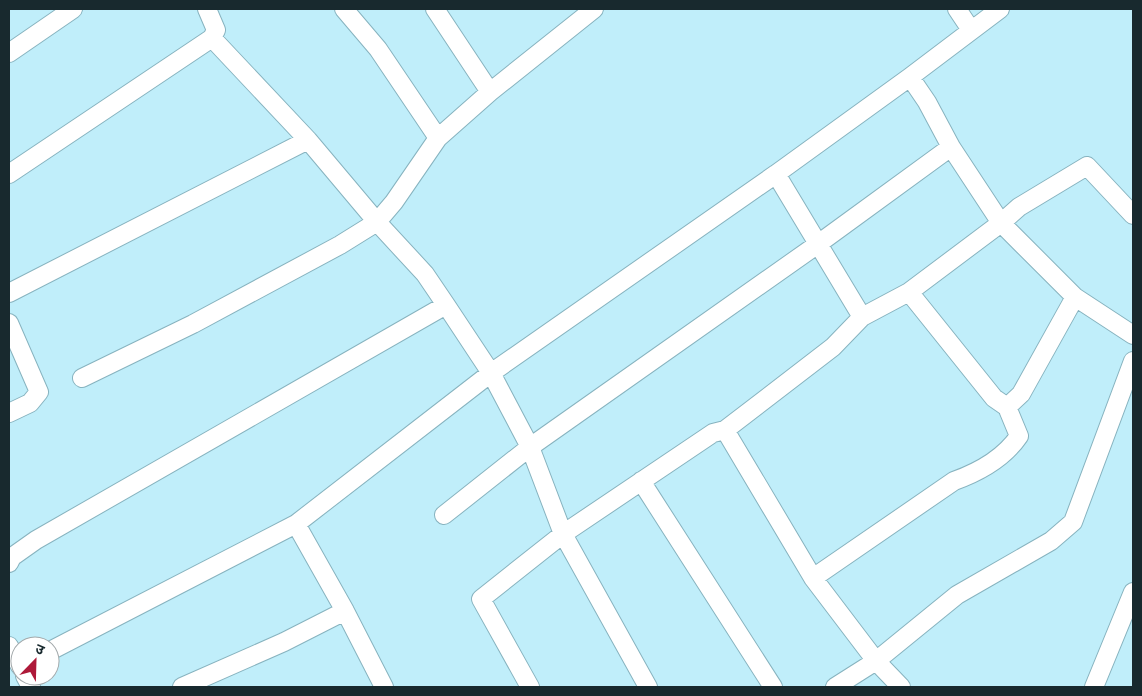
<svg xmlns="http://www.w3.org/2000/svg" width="1142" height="696" font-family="Cabin,'Noto Sans Devanagari',sans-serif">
  <rect width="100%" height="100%" fill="#c0eefa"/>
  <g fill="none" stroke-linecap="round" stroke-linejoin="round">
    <g stroke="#87b3bf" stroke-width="20">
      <path id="minor" d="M344,9l34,40 60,89
        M435,9l55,83 104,-83
        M957,9l14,21
        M212,38l96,102 69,82 48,52 21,31 45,68 39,74 33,87 85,153
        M9,53l64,-44
        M910,77l17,25 24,45 50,76 74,74 58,38
        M9,174l203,-136 4,-8 -9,-21
        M9,293l299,-153
        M862,317l-86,-143 134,-97 90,-68
        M9,323l30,69 -9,11 -21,10
        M82,378l111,-54 147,-79 37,-23 17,-20 44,-64 52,-46
        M1007,407l14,-13 54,-97
        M725,430l88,148 63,83 25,26
        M641,481l132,206
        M444,515l86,-68 288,-203 133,-97
        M296,524l49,87 39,76
        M9,563l3,-6 24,-17 410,-235
        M813,578l141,-97c25,-9 50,-23 65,-45l-12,-29 -13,-9 -85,-106
        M9,646l11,20
        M50,651l246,-127 195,-151 285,-199
        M25,676l6,11
        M182,687l102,-45 61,-31
        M530,687l-49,-88 82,-65 150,-101 12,-3 108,-83 29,-30 47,-25 92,-69 18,-16 68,-41 46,49
        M835,687l41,-26 81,-66 94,-54 22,-19 60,-161
        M1094,687l39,-95"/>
    </g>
    <use href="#minor" stroke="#fff" stroke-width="18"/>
  </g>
  <rect width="1142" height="696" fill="none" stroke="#18292e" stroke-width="20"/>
  <g transform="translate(35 661) rotate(23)"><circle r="24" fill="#ffffff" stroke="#a3a9ab"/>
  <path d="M0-4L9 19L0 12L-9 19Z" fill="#ae1939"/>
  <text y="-8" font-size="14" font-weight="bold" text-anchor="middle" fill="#18292e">उ</text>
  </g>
</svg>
